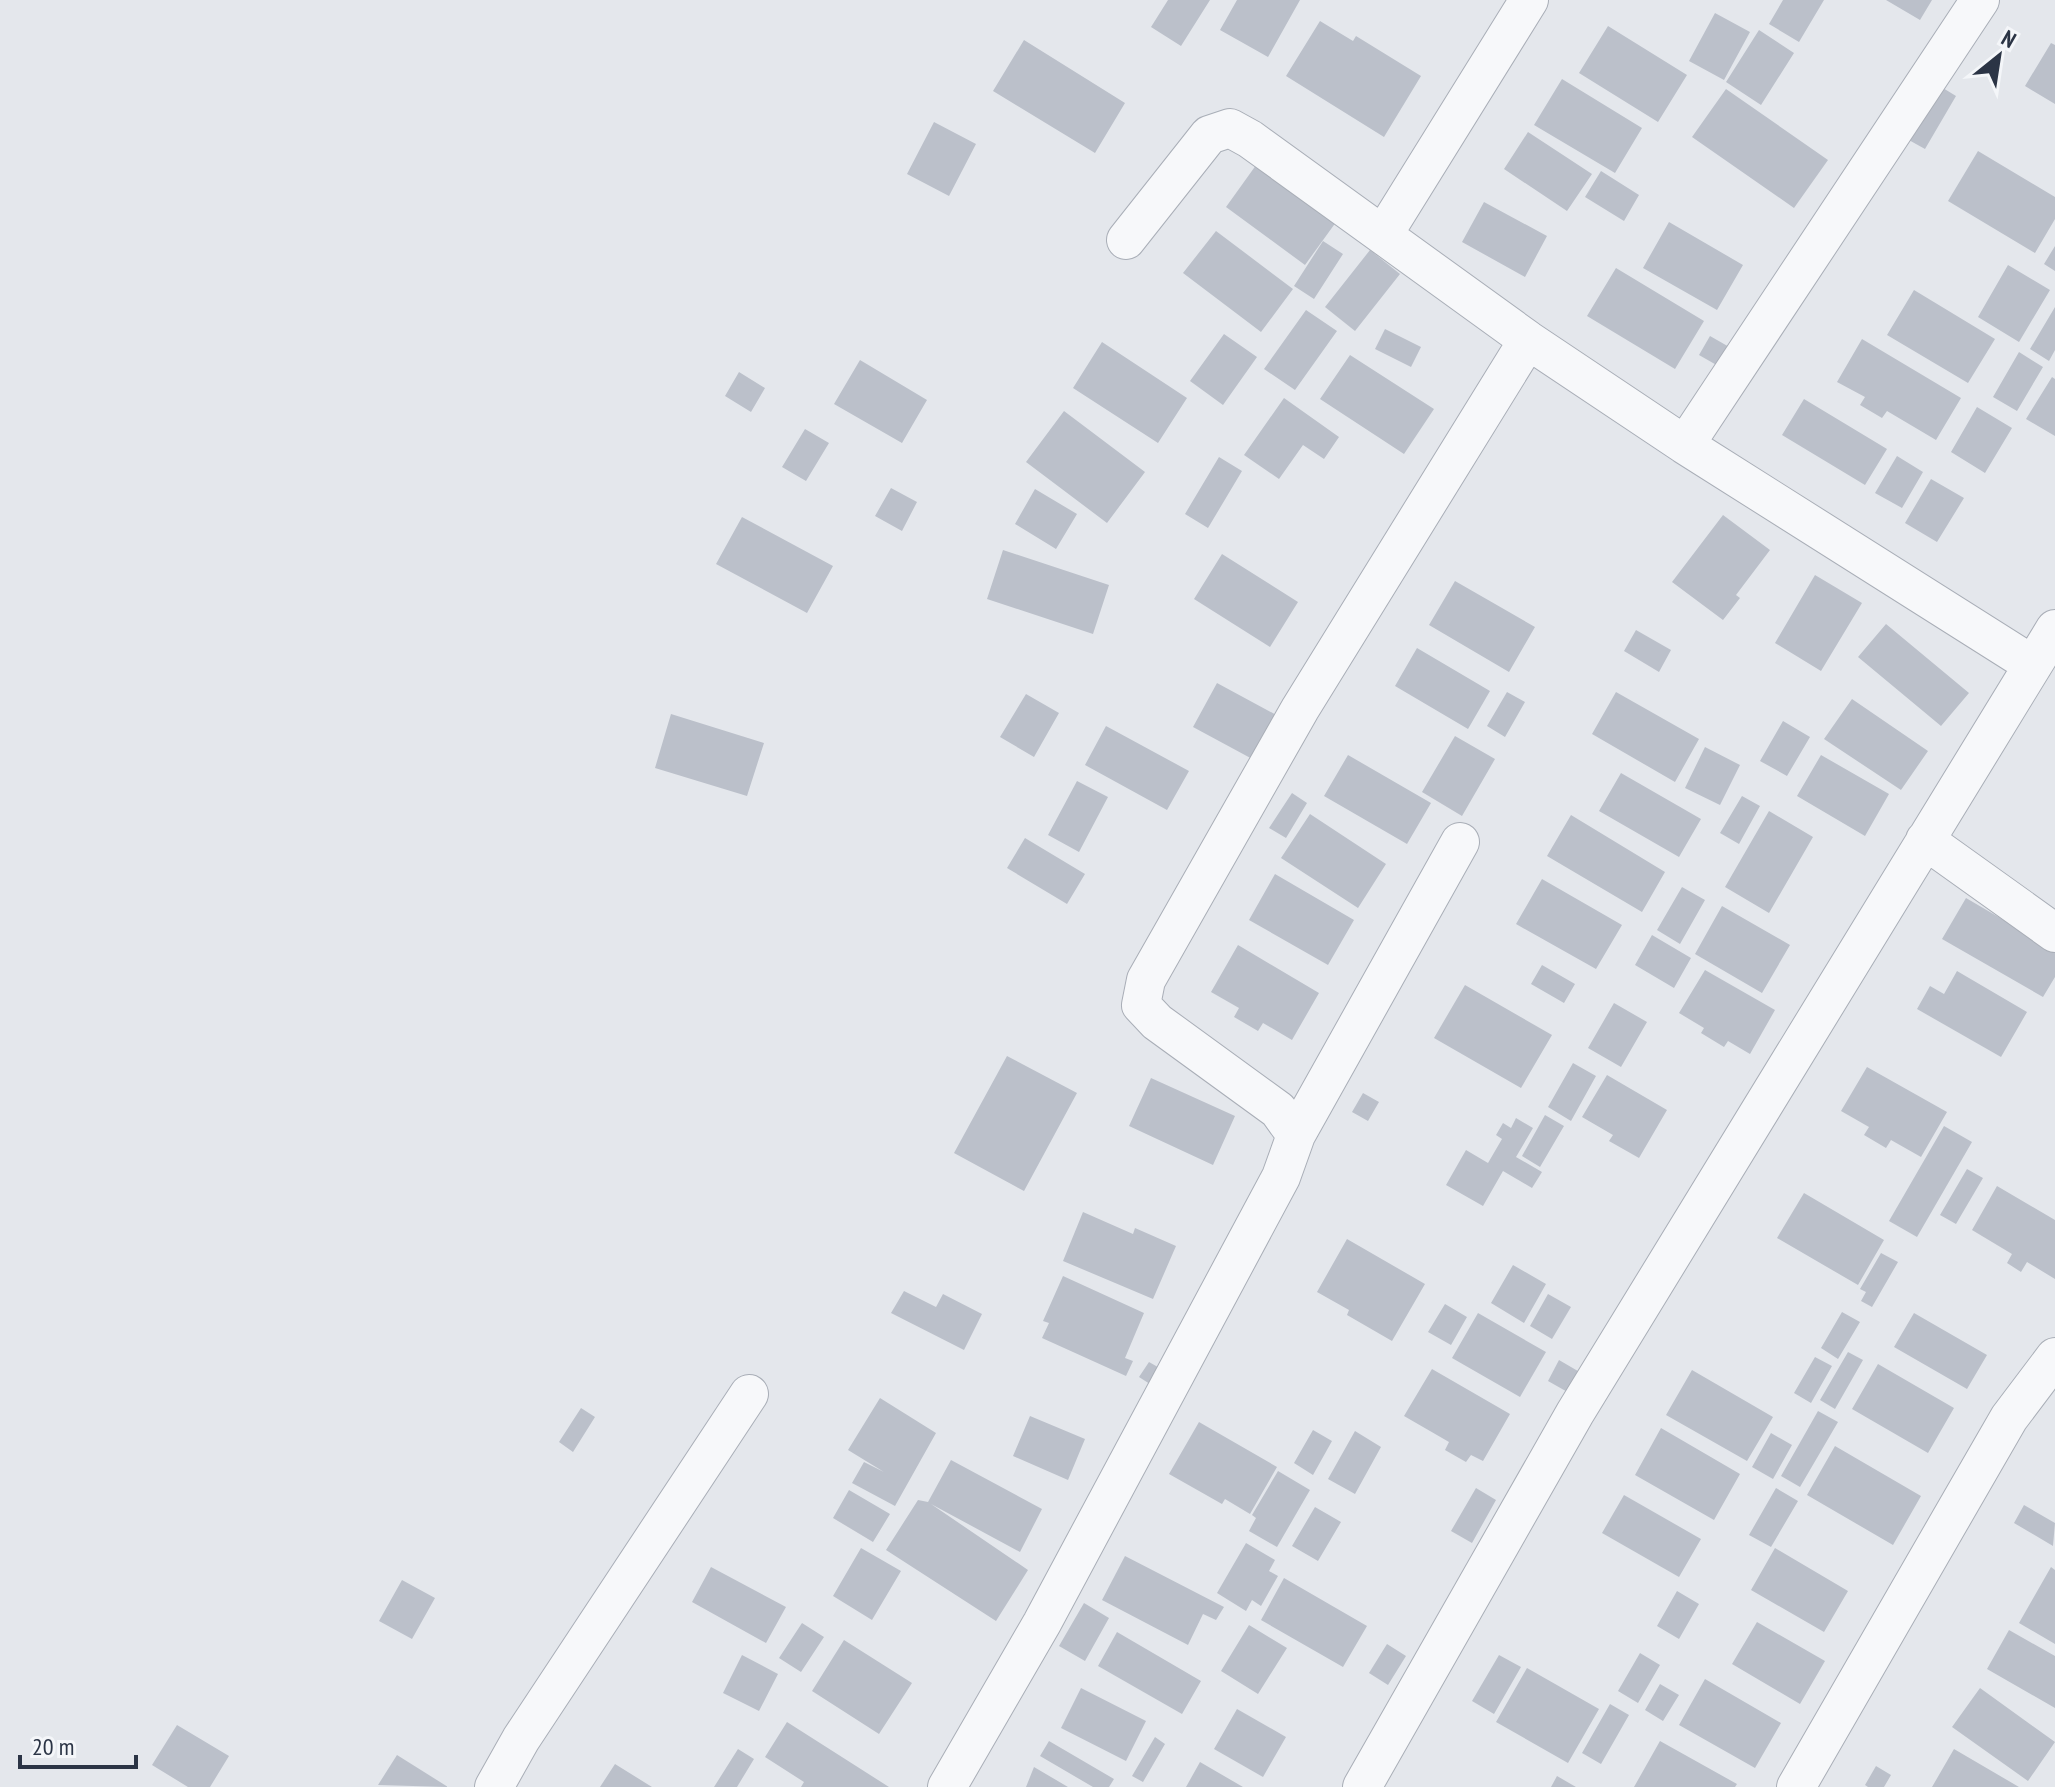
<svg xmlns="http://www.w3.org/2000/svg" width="2055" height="1787" font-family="'PT Sans Narrow',sans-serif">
  <rect width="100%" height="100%" fill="#e4e7ec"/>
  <path fill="#bbc0ca" d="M1168,0h42l-29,46 -30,-19z
    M1237,0h63l-32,57 -48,-27z
    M1783,0h41l-25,42 -30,-18z
    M1886,0h46l-12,20z
    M1715,13l35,19 -26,48 -35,-19z
    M1320,21l33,20 3,-5 65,40 -37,61 -98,-61z
    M1608,26l79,49 -29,47 -79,-49z
    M1759,30l35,23 -33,52 -35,-23z
    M1024,40l101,63 -30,50 -102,-62z
    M2051,43l4,2v59l-30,-18z
    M1562,79l80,49 -27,45 -81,-48z
    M1938,85l18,11 -31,53 -18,-10z
    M1726,89l102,71 -34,48 -102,-71z
    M934,122l42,22 -27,52 -42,-22z
    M1528,132l64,42 -25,37 -63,-42z
    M1978,151l77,46v22l-20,34 -87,-52z
    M1259,161l80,57 -34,47 -79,-58z
    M1601,171l38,24 -15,26 -39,-24z
    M1484,202l63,34 -22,41 -63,-35z
    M1669,222l74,43 -26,45 -74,-42z
    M1216,231l77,58 -32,43 -78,-59z
    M1323,241l20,13 -29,45 -20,-13z
    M2055,246v25l-11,-7z
    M1370,250l30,24 -45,57 -30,-24z
    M2008,265l42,25 -31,52 -41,-25z
    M1616,268l88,53 -29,48 -88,-53z
    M1914,290l81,49 -27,44 -81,-48z
    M2055,307v43l-6,11 -19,-12z
    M1306,310l31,21 -42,59 -31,-21z
    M1385,329l36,18 -10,20 -36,-18z
    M1224,334l33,23 -34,48 -33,-24z
    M1710,336l21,12 -11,19 -21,-12z
    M1862,339l99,59 -25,42 -49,-29 -5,7 -22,-13 5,-8 -28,-15z
    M1102,342l85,56 -29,45 -85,-55z
    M2019,352l24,15 -26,44 -24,-14z
    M1350,355l84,54 -30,45 -84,-55z
    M860,360l67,40 -25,43 -68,-39z
    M739,372l26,16 -14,24 -26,-16z
    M2052,377l3,2v57l-29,-17z
    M1284,398l55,39 -15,22 -21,-14 -24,34 -35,-24z
    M1804,399l83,50 -22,36 -83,-50z
    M1977,407l35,21 -27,45 -34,-21z
    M1064,411l81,61 -38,51 -81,-61z
    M805,429l24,14 -23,38 -24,-14z
    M1897,456l26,16 -21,36 -27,-15z
    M1219,457l23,14 -34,57 -23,-14z
    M1931,479l33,19 -27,44 -32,-19z
    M891,488l26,14 -15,29 -27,-15z
    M1035,489l42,25 -21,35 -41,-25z
    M1723,515l47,35 -34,45 4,3 -17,22 -51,-38z
    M742,517l91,49 -26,47 -91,-49z
    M1003,550l106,35 -16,49 -106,-35z
    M1222,554l76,48 -28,45 -76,-48z
    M1815,575l47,28 -41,68 -46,-28z
    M1455,581l80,46 -26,45 -80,-47z
    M1886,624l83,69 -28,33 -83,-69z
    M1636,630l35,20 -12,22 -35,-21z
    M1417,648l73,43 -22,38 -73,-43z
    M1217,683l63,34 -24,44 -63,-34z
    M1507,692l18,10 -20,35 -18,-11z
    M1616,692l83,47 -24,43 -83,-48z
    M1026,694l33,19 -25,44 -34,-20z
    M1852,699l76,52 -27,39 -77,-51z
    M671,714l93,29 -17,53 -92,-28z
    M1783,721l27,16 -23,39 -27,-15z
    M1106,726l83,45 -22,39 -82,-45z
    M1455,736l40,23 -33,57 -40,-24z
    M1705,747l35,18 -20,40 -35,-17z
    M1348,755l83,48 -24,41 -83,-48z
    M1821,755l68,39 -24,42 -68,-40z
    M1621,773l80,46 -22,38 -80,-46z
    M1077,781l31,16 -29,55 -31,-17z
    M1292,793l15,10 -21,35 -17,-10z
    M1742,796l18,10 -21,38 -19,-11z
    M1769,811l44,26 -44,76 -44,-26z
    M1310,814l76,50 -28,44 -77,-50z
    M1571,815l94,57 -23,40 -95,-56z
    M1025,838l60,36 -18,30 -60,-36z
    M1275,874l79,46 -26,45 -79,-45z
    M1542,879l80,46 -26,44 -80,-45z
    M1682,887l23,13 -25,44 -23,-14z
    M1966,898l89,52v27l-12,20 -101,-58z
    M1722,906l68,39 -28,48 -67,-39z
    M1652,935l39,23 -17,30 -39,-23z
    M1238,945l81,48 -27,47 -29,-17 -5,8 -24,-14 5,-9 -28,-16z
    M1542,965l33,19 -11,19 -33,-19z
    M1705,970l70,40 -25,44 -22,-13 -4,6 -23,-14 3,-5 -25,-15z
    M1957,971l70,41 -26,45 -84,-48 13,-23 14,8z
    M1465,985l87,50 -31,53 -87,-50z
    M1614,1003l33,19 -26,45 -33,-19z
    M1007,1056l70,37 -53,98 -70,-38z
    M1573,1063l23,13 -25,45 -23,-14z
    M1867,1067l80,45 -26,45 -30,-17 -5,8 -22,-13 5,-8 -28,-16z
    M1607,1075l60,35 -28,48 -30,-17 4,-6 -31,-18z
    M1151,1078l84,38 -22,49 -84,-39z
    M1363,1093l16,9 -11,19 -16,-9z
    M1545,1115l19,11 -24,41 -18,-11z
    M1516,1118l17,10 -17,29 26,15 -10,16 -29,-17 -20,35 -37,-21 20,-35 22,13 14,-24 -6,-4 7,-12 8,5z
    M1944,1126l28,16 -55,95 -28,-16z
    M1967,1169l16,9 -27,46 -16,-9z
    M1997,1186l58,34v59l-28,-17 -6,10 -14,-9 5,-9 -40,-24z
    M1804,1193l80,47 -26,45 -81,-47z
    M1083,1212l50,22 2,-6 41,18 -23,53 -90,-38z
    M1347,1239l78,45 -33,57 -45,-26 2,-5 -32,-18z
    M1881,1253l17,9 -26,45 -11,-6 5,-9 -6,-3z
    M1513,1265l33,19 -22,39 -33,-20z
    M1063,1276l81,37 -19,45 8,3 -7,15 -84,-38 7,-15 -6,-2z
    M904,1291l32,16 7,-13 39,20 -18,36 -73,-37z
    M1548,1294l23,13 -19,32 -22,-13z
    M1445,1304l22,13 -16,28 -23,-13z
    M1842,1312l18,10 -22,37 -17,-11z
    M1478,1313l68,39 -26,45 -68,-39z
    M1914,1313l73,42 -20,34 -73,-42z
    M1848,1352l15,8 -28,49 -15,-9z
    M1815,1357l17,9 -21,37 -17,-10z
    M1559,1360l24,14 -12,20 -23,-13z
    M1149,1362l14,8 -10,16 -14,-9z
    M1878,1364l76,44 -26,45 -76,-44z
    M1432,1369l78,45 -27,47 -12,-6 -5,7 -21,-12 4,-8 -45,-26z
    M1692,1370l81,47 -26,44 -81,-46z
    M880,1398l56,35 -41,73 -43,-23 12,-21 20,10 -36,-22z
    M581,1408l14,9 -22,35 -14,-10z
    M1818,1411l20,11 -38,65 -19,-11z
    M1030,1416l55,23 -17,41 -55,-24z
    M1199,1422l78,45 -27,47 -25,-15 -3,5 -53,-30z
    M1661,1428l79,46 -26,46 -79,-45z
    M1313,1430l19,11 -19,34 -19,-12z
    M1355,1431l26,16 -26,47 -27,-15z
    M1771,1433l21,12 -19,34 -21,-12z
    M1835,1446l86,50 -28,49 -86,-50z
    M951,1460l91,49 -22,43 -89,-48 97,66 -32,51 -110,-71 32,-50 10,2z
    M1278,1471l32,19 -33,57 -28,-16 7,-13 -4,-3z
    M1476,1488l20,12 -24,43 -21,-12z
    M1776,1488l22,13 -27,46 -22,-12z
    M849,1490l41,24 -17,28 -40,-24z
    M1624,1495l77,44 -22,38 -77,-44z
    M2024,1505l31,18 -2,23 -39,-23z
    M1315,1507l26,15 -23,39 -26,-15z
    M1246,1543l29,17 -6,11 9,5 -17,30 -9,-6 -6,11 -29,-18z
    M861,1548l40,23 -29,49 -39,-24z
    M1775,1548l73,43 -24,41 -73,-42z
    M1125,1556l99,51 -8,13 -13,-6 -15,31 -86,-45z
    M711,1567l75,40 -20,36 -74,-41z
    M2051,1567l4,3v74l-36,-21z
    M1284,1578l83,48 -24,41 -82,-47z
    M402,1580l33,18 -23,41 -33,-18z
    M1677,1591l22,13 -20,35 -22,-13z
    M1084,1603l25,15 -24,43 -26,-15z
    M1757,1622l68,39 -25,43 -68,-40z
    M802,1623l22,14 -23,35 -22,-14z
    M1249,1625l38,23 -29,46 -37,-23z
    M2009,1630l46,26v52l-68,-39z
    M1117,1632l84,49 -19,33 -84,-48z
    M844,1640l68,43 -33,51 -67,-43z
    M1387,1644l19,12 -18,29 -19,-12z
    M1640,1653l20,12 -22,38 -20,-12z
    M742,1655l36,19 -19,37 -36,-18z
    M1499,1655l22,12 -27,47 -22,-13z
    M1527,1668l72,41 -31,54 -72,-41z
    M1705,1679l76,44 -26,45 -76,-43z
    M1660,1684l19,11 -16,26 -18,-11z
    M1081,1688l65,33 -20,40 -65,-33z
    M1980,1688l75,54 -27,39 -76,-54z
    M1610,1704l19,11 -28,49 -19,-11z
    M1237,1709l49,28 -23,40 -49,-28z
    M787,1722l102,65h-88l3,-5 -39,-25z
    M177,1725l52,31 -19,31h-22l-36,-22z
    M1155,1737l10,7 -22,38 -11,-6z
    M1049,1741l65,38 -5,8h-16l-53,-31z
    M1660,1741l77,43 -2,3h-101z
    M738,1749l16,10 -17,28h-23z
    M1954,1749l65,38h-87z
    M397,1755l51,32 -70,-2z
    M1200,1762l43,25h-57z
    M615,1764l37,23h-52z
    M1876,1766l15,9 -7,12h-16l-3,-2z
    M1034,1767l34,20h-42z
    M1557,1776l19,11h-25z"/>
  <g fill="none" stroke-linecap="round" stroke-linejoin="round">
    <g stroke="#a9aeb7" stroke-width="40">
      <path id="street" d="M1383,235l146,-235
        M1126,240l83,-105 21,-7 20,11 278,201 157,105 348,220
        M1685,445l295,-445
        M1925,840l130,93
        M1296,1135l-18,-25 -121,-88 -16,-17 5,-25 154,-271 228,-369
        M494,1787l27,-48 228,-345
        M947,1787l95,-164 239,-446 15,-42 164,-293
        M1362,1787l213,-374 480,-784
        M1796,1787l213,-369 46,-61"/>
    </g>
    <use href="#street" stroke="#f7f8fa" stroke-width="38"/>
  </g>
  <g transform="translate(1999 56) rotate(30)" stroke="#f4f6f9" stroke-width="6" paint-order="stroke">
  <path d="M0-6L14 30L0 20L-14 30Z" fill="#2b3445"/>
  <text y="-12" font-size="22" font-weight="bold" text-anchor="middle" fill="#2b3445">N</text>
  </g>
  <path d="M20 1755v12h116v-12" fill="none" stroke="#2b3445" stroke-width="4"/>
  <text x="32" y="1755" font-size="24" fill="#2b3445" stroke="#f4f6f9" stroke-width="6" paint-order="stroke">20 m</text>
</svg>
